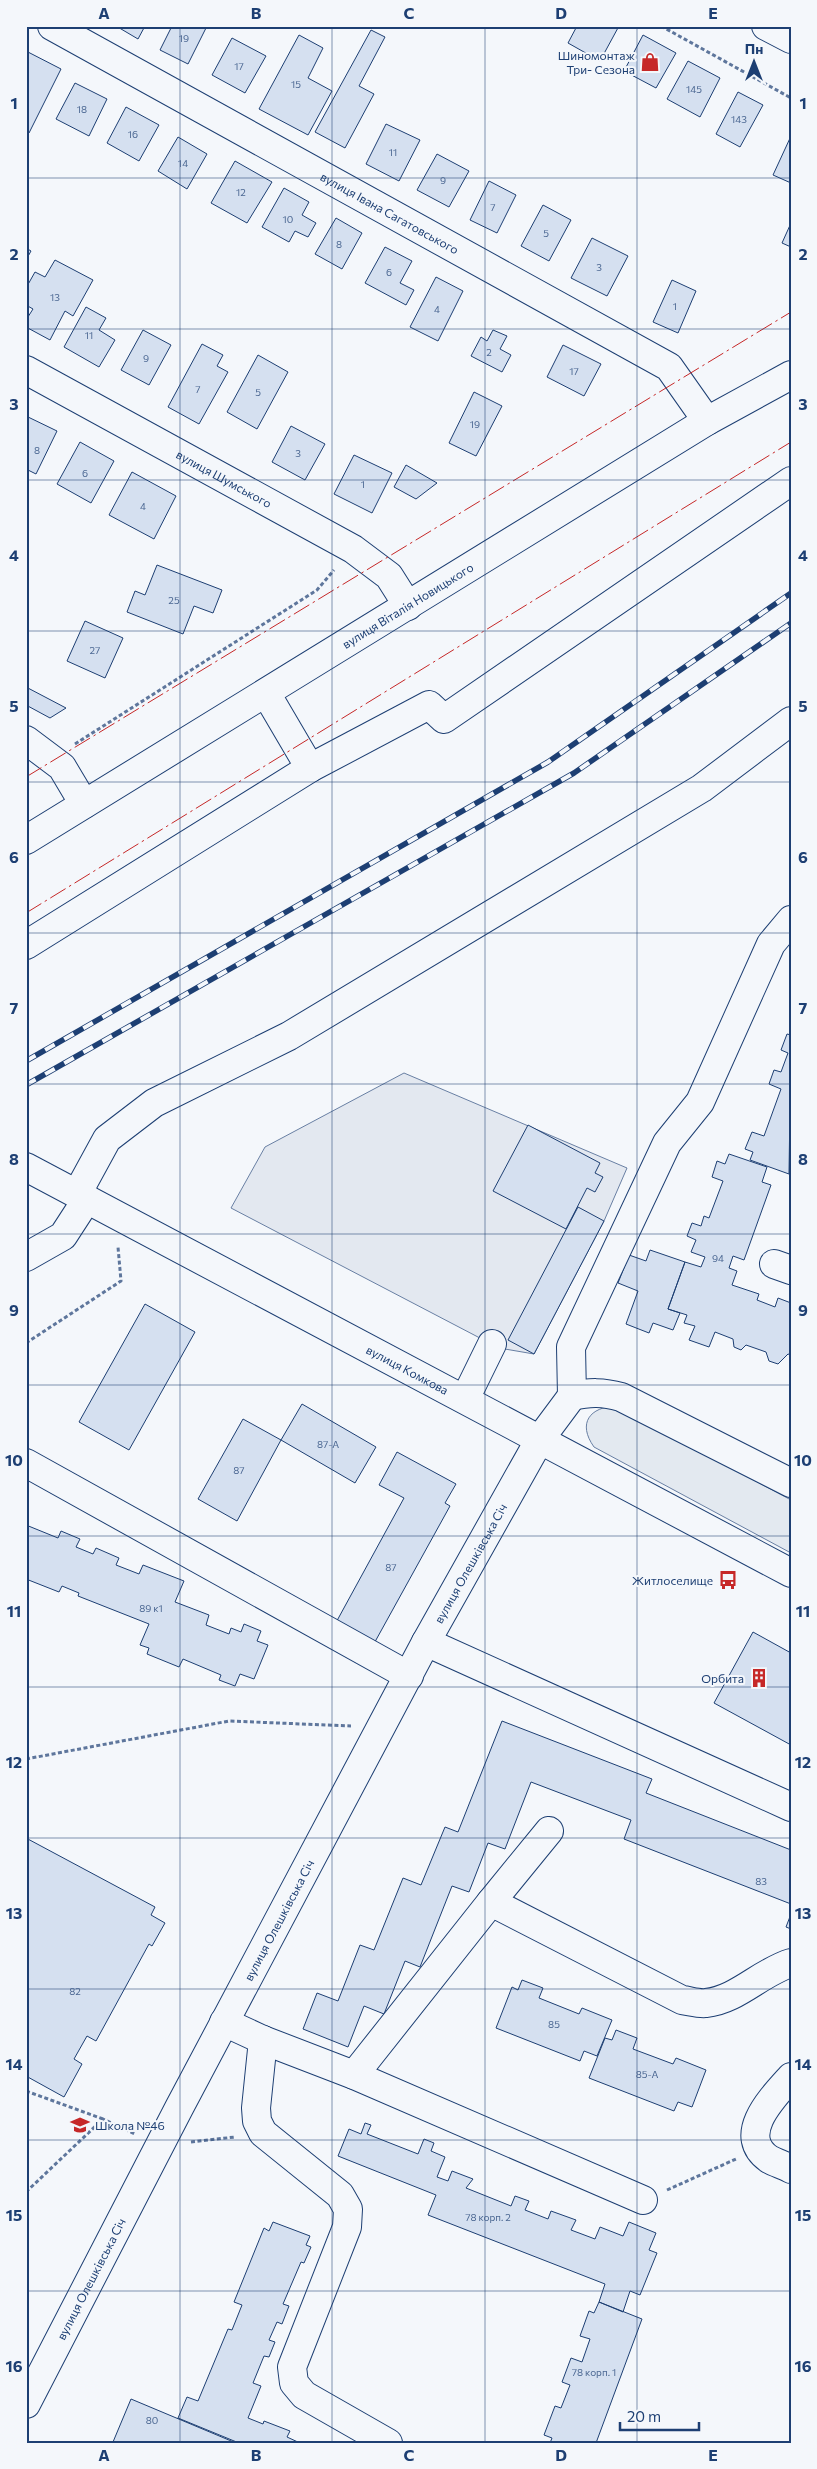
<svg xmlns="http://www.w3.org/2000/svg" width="817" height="2469" font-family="Commissioner,sans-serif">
  <rect width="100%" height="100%" fill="#f4f7fb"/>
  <path fill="#e3e9f0" stroke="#687fa3" d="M616,1406l175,94v53l-197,-106c-17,-24 -4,-40 22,-41z"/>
  <path fill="#e3e8f0" stroke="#687fa3" d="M404,1073l223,95 -23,53 -70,133 -35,-6 -268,-140 34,-61z"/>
  <path fill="#d5e0f0" stroke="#1d3f73" d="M116,26h29l-7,13z
    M172,26h35l-19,38 -28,-14z
    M577,26h42l-19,35 -32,-18z
    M371,30l14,7 -26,49 15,8 -29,54 -30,-16z
    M299,35l24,13 -15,30 24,13 -24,44 -49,-26z
    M643,35l33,18 -20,35 -32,-17z
    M232,38l34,18 -21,37 -33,-18z
    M26,51l35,18 -32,64 -3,-2z
    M688,61l32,17 -20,39 -33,-18z
    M75,83l32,16 -18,37 -33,-17z
    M738,92l25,13 -23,42 -24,-13z
    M126,107l33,18 -20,36 -32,-18z
    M386,124l34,16 -21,41 -33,-17z
    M791,136v47l-18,-8z
    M178,137l29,17 -20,35 -29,-18z
    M437,154l32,17 -20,36 -32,-17z
    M235,161l37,21 -25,41 -36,-20z
    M489,181l27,14 -19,38 -27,-13z
    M284,188l25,14 -7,13 14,8 -8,14 -13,-6 -6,11 -27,-15z
    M543,205l28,15 -22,41 -28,-15z
    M336,218l26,15 -20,36 -27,-15z
    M791,223v24l-9,-4z
    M592,238l36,18 -21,40 -36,-18z
    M385,247l27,14 -12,22 14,7 -8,15 -41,-22z
    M26,248l5,3 -5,9z
    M55,260l38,20 -20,36 -8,-5 -15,29 -24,-13v-7l7,-11 -7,-4v-17l9,-16 10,5z
    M436,277l27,14 -25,50 -28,-14z
    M672,280l24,11 -18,42 -25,-11z
    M86,307l20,11 -7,12 16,10 -16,27 -35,-20z
    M143,330l28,15 -22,40 -28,-15z
    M493,330l14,6 -7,13 11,6 -9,17 -31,-16 10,-19 6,4z
    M202,344l21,11 -6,11 11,6 -29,52 -31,-17z
    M563,345l38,19 -17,32 -37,-19z
    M258,355l30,17 -31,57 -30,-17z
    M474,392l28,14 -26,50 -27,-13z
    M26,416l31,15 -21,43 -10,-5z
    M291,426l34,18 -20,36 -33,-18z
    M80,442l34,19 -23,42 -34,-19z
    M354,455l38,18 -20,40 -38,-19z
    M406,465l31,18 -21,16 -22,-12z
    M132,472l44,24 -22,43 -45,-24z
    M157,565l65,25 -9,23 -19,-7 -11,28 -56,-22 8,-21 10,4z
    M85,621l38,17 -18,40 -38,-17z
    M26,687l40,21 -16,10 -24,-13z
    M787,1034l4,1 -2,139 -39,-14 3,-8 -8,-3 7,-17 12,4 17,-47 -12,-5 5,-14 7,2 7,-19 -7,-3z
    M528,1125l72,38 -5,10 8,4 -8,15 -8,-4 -21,41 -73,-38z
    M729,1154l38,13 -5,15 9,3 -27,75 -11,-4 -4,12 8,3 -5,14 27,9 -2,6 18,7 3,-9 13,5v52l-3,-1 -10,10 -9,-3 -3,-9 -20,-7 -5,5 -7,-3 -1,-8 -18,-7 -6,15 -20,-7 6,-14 -11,-3 3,-8 -19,-6 17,-47 16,5 4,-10 -14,-5 5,-12 -9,-4 5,-13 9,3 3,-10 5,2 14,-37 -11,-4 5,-16 8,3z
    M578,1207l26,14 -70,133 -26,-14z
    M650,1250l35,12 -17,47 12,4 -7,17 -20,-7 -4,10 -23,-9 12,-33 -20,-8 11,-28 17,6z
    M145,1304l50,28 -66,118 -50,-28z
    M302,1404l74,43 -21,36 -74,-43z
    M243,1419l38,21 -44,81 -39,-22z
    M397,1452l59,32 -11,19 5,3 -79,143 -38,-21 71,-130 -25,-13z
    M26,1525l32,13 3,-7 19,8 -4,8 17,7 3,-6 23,10 -3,7 23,9 4,-9 41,16 -9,21 34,13 -3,10 23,9 2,-6 10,4 3,-8 17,7 -4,10 11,4 -14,34 -14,-5 -5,12 -16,-6 2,-5 -38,-16 -4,8 -32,-13 2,-6 -9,-3 9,-21 -71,-28 1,-3 -17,-7 -3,6 -33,-13z
    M753,1632l38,21v92l-77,-42z
    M502,1721l150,58 -6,14 145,57v54l-167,-65 7,-19 -100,-38 -26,67 -17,-6 -19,49 -17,-6 -32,81 -15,-6 -21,53 -20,-8 -16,41 -45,-18 14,-36 21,8 22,-56 14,5 29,-72 18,7 24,-58 13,5z
    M26,1838l129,69 -4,8 14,8 -13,23 -3,-2 -53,97 -9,-5 -13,23 8,5 -18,33 -38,-21z
    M791,1914v15l-5,-2z
    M522,1980l21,8 -4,10 40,16 3,-6 30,12 -15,36 -13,-5 -4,10 -84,-33 16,-41 6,3z
    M616,2030l21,8 -4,11 40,15 3,-6 30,12 -14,37 -14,-5 -4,9 -85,-33 16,-40 7,2z
    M365,2123l6,2 -4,9 51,20 6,-15 10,4 -3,8 14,6 -8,20 11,4 4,-10 21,8 -7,9 45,18 4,-10 14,5 -4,9 23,9 3,-8 25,9 -5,10 24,9 5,-12 23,9 6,-14 27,11 -7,17 8,3 -17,42 -10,-4 -7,21 -24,-10 6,-18 -177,-69 8,-20 -98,-39 11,-27 12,5z
    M273,2222l37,14 -4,9 5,2 -7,16 -3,-1 -18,42 6,2 -7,18 -5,-2 -8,18 6,2 -6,15 -5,-1 -11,27 8,3 -13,32 15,6 1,-3 26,10 -3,6 13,6h-61l-61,-25 9,-21 11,4 30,-72 4,1 10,-25 -8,-3 30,-74 5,3z
    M599,2302l43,17 -46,124h-46l2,-5 -8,-3 11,-29 6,2 9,-23 -8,-3 9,-24 11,4 8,-23 -10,-3 9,-25 5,2z
    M131,2399l105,44 -123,-1z"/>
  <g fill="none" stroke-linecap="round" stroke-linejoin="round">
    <g stroke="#1d3f73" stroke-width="30">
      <g id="minor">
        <path id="s1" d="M52,26l617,341 38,54"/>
        <path d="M766,26l25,13"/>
        <path id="s2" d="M26,370l327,179 36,27 19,30"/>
        <path d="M266,693l44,75 119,-63 15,14 347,-238"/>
        <path d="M26,740l36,27 22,37"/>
        <path id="s3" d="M26,840l681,-419 84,-46"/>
        <path d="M26,945l284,-177"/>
        <path id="s4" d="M26,1167l765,406"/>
        <path d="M77,1194l30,-55 47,-36 135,-67 413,-248 89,-67"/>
        <path d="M26,1257l37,-21 24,-37"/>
        <path d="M774,1264l17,6"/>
        <path d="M572,1396l-1,-49 96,-204 33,-41 71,-158 20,-24"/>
        <path d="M572,1396c18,-4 31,-4 49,1l170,86"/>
        <path d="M465,1399l27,-55"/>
        <path d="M26,1463l383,213"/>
        <path d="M426,1642l365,165"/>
        <path d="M491,1902l58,-71"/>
        <path d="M224,2022l39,18 91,35 289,125"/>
        <path d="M263,2040l-7,68 1,13 6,12 77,62 8,14 -1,18 -55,140 2,16 10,12 84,48"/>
        <path d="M354,2075l137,-173 191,98c8,1 17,4 24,3 31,-3 55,-31 85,-40"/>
        <path d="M791,2077c-18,20 -56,58 -22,82 7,4 15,6 22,10"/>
        <path id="s5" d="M26,2404l153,-296 247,-466 114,-203 32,-43"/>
      </g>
    </g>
    <path stroke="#5e769c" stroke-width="3" stroke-dasharray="4 2.5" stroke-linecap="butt" d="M661,26l130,72
      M75,744l242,-154 17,-20
      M26,1343l95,-62 -3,-34
      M26,1759l203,-38 122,5
      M26,2091l77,28
      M191,2142l44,-5
      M667,2190l69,-31
      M26,2192l77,-73 32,15"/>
    <use href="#minor" stroke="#f4f7fb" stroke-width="28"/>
    <g stroke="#1d3f73" stroke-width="5.5">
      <path id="rail" d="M26,1061l522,-299 243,-169
        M26,1085l548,-312 217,-150"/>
    </g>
    <use href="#rail" stroke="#f4f7fb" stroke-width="4" stroke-dasharray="11" stroke-linecap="butt"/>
    <path stroke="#c62828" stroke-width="1" stroke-dasharray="18 4 2.5 4" stroke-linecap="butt" d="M26,777l765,-465
      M26,913l765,-471"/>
  </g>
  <path fill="none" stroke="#1d3f73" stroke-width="1" stroke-opacity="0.55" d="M180,26v2417M332,26v2417M485,26v2417M637,26v2417M26,178h765M26,329h765M26,480h765M26,631h765M26,782h765M26,933h765M26,1084h765M26,1234h765M26,1385h765M26,1536h765M26,1687h765M26,1838h765M26,1989h765M26,2140h765M26,2291h765"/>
  <defs>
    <g id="shop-bare" transform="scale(1.5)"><path d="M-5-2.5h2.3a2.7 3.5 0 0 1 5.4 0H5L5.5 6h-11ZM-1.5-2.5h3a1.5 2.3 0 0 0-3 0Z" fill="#c62828" stroke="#f4f7fb" stroke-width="2.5" paint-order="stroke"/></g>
    <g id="bus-bare" transform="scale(1.5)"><path d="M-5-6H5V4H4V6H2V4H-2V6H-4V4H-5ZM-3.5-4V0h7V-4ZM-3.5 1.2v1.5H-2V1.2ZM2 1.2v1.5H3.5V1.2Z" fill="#c62828" stroke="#f4f7fb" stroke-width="2.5" paint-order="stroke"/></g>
    <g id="building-bare" transform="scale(1.5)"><path d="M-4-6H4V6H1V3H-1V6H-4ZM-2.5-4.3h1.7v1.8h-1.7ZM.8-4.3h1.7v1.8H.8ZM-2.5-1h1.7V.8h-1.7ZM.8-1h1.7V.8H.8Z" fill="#c62828" stroke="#f4f7fb" stroke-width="2.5" paint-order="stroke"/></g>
    <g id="school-bare" transform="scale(1.5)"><path d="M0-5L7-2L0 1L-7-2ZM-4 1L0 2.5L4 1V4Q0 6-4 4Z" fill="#c62828" stroke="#f4f7fb" stroke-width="2.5" paint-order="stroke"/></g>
  </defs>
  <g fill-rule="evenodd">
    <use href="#shop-bare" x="650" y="62"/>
    <use href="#bus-bare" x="728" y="1580"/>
    <use href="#building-bare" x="759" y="1678"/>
    <use href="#school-bare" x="80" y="2125"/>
  </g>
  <g text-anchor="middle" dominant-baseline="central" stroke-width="4" stroke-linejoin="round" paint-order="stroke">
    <g font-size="10" fill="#4b6792">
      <text x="184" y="38">19</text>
      <text x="239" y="66">17</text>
      <text x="296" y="84">15</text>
      <text x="694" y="89">145</text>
      <text x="82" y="109">18</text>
      <text x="739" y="119">143</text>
      <text x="133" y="134">16</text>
      <text x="393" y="152">11</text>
      <text x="183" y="163">14</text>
      <text x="443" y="180">9</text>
      <text x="241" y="192">12</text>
      <text x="493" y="207">7</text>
      <text x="288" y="219">10</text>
      <text x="546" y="233">5</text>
      <text x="339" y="244">8</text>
      <text x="599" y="267">3</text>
      <text x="389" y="272">6</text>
      <text x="55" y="297">13</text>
      <text x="675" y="306">1</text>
      <text x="437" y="309">4</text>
      <text x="89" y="335">11</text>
      <text x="489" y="352">2</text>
      <text x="146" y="358">9</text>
      <text x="574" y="371">17</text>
      <text x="198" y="389">7</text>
      <text x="258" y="392">5</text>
      <text x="475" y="424">19</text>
      <text x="37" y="450">8</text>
      <text x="298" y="453">3</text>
      <text x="85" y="473">6</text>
      <text x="363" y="484">1</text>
      <text x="143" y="506">4</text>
      <text x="174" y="600">25</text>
      <text x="95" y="650">27</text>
      <text x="718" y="1258">94</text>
      <text x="328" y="1444">87-А</text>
      <text x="239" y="1470">87</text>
      <text x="391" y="1567">87</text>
      <text x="151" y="1608">89 к1</text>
      <text x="761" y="1881">83</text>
      <text x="75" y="1991">82</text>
      <text x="554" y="2024">85</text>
      <text x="647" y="2074">85-А</text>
      <text x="488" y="2217">78 корп. 2</text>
      <text x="594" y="2372">78 корп. 1</text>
      <text x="152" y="2420">80</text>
    </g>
    <g font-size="12" fill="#1d3f73" stroke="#f4f7fb" text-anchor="end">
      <text x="635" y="55">Шиномонтаж<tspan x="635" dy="14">Три- Сезона</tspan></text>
      <text x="713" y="1580">Житлоселище</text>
      <text x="744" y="1678">Орбита</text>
      <text x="95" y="2125" text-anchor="start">Школа №46</text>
    </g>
    <g font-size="12" fill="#1d3f73" stroke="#f4f7fb">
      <text stroke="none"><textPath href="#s1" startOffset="386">вулиця Івана Сагатовського</textPath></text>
      <text stroke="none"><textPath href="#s2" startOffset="226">вулиця Шумського</textPath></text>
      <text stroke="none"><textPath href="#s3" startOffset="448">вулиця Віталія Новицького</textPath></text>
      <text stroke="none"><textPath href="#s4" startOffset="432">вулиця Комкова</textPath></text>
      <text stroke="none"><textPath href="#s5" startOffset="951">вулиця Олешківська Січ</textPath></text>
      <text stroke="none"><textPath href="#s5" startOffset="546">вулиця Олешківська Січ</textPath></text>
      <text stroke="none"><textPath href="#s5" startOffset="141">вулиця Олешківська Січ</textPath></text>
    </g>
  </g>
  <rect width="817" height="2469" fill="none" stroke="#f4f7fb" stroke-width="55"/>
  <g transform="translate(754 62)" stroke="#f4f7fb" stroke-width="4" paint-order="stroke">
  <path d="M0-4L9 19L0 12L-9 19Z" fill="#1d3f73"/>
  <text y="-8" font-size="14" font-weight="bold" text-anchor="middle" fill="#1d3f73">Пн</text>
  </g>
  <path d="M620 2422v8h79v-8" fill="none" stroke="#1d3f73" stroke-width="2.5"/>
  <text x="627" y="2422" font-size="15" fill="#1d3f73" stroke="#f4f7fb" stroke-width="4" paint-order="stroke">20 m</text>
  <rect x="28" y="28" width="762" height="2414" fill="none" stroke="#1d3f73" stroke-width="2"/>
  <g font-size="16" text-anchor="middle" font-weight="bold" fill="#1d3f73">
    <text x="104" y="19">A</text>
    <text x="256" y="19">B</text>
    <text x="409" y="19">C</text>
    <text x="561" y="19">D</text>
    <text x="713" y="19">E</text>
    <text x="14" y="109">1</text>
    <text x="803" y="109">1</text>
    <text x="14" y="260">2</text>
    <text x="803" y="260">2</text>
    <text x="14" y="410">3</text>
    <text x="803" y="410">3</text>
    <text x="14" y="561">4</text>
    <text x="803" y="561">4</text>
    <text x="14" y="712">5</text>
    <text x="803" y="712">5</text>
    <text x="14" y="863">6</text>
    <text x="803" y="863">6</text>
    <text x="14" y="1014">7</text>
    <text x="803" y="1014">7</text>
    <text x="14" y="1165">8</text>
    <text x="803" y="1165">8</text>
    <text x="14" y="1316">9</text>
    <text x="803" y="1316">9</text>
    <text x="14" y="1466">10</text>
    <text x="803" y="1466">10</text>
    <text x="14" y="1617">11</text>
    <text x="803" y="1617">11</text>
    <text x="14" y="1768">12</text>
    <text x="803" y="1768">12</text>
    <text x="14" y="1919">13</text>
    <text x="803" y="1919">13</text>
    <text x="14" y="2070">14</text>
    <text x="803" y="2070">14</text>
    <text x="14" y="2221">15</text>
    <text x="803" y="2221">15</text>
    <text x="14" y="2372">16</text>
    <text x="803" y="2372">16</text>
    <text x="104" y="2461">A</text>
    <text x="256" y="2461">B</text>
    <text x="409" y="2461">C</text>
    <text x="561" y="2461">D</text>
    <text x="713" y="2461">E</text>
  </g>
</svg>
